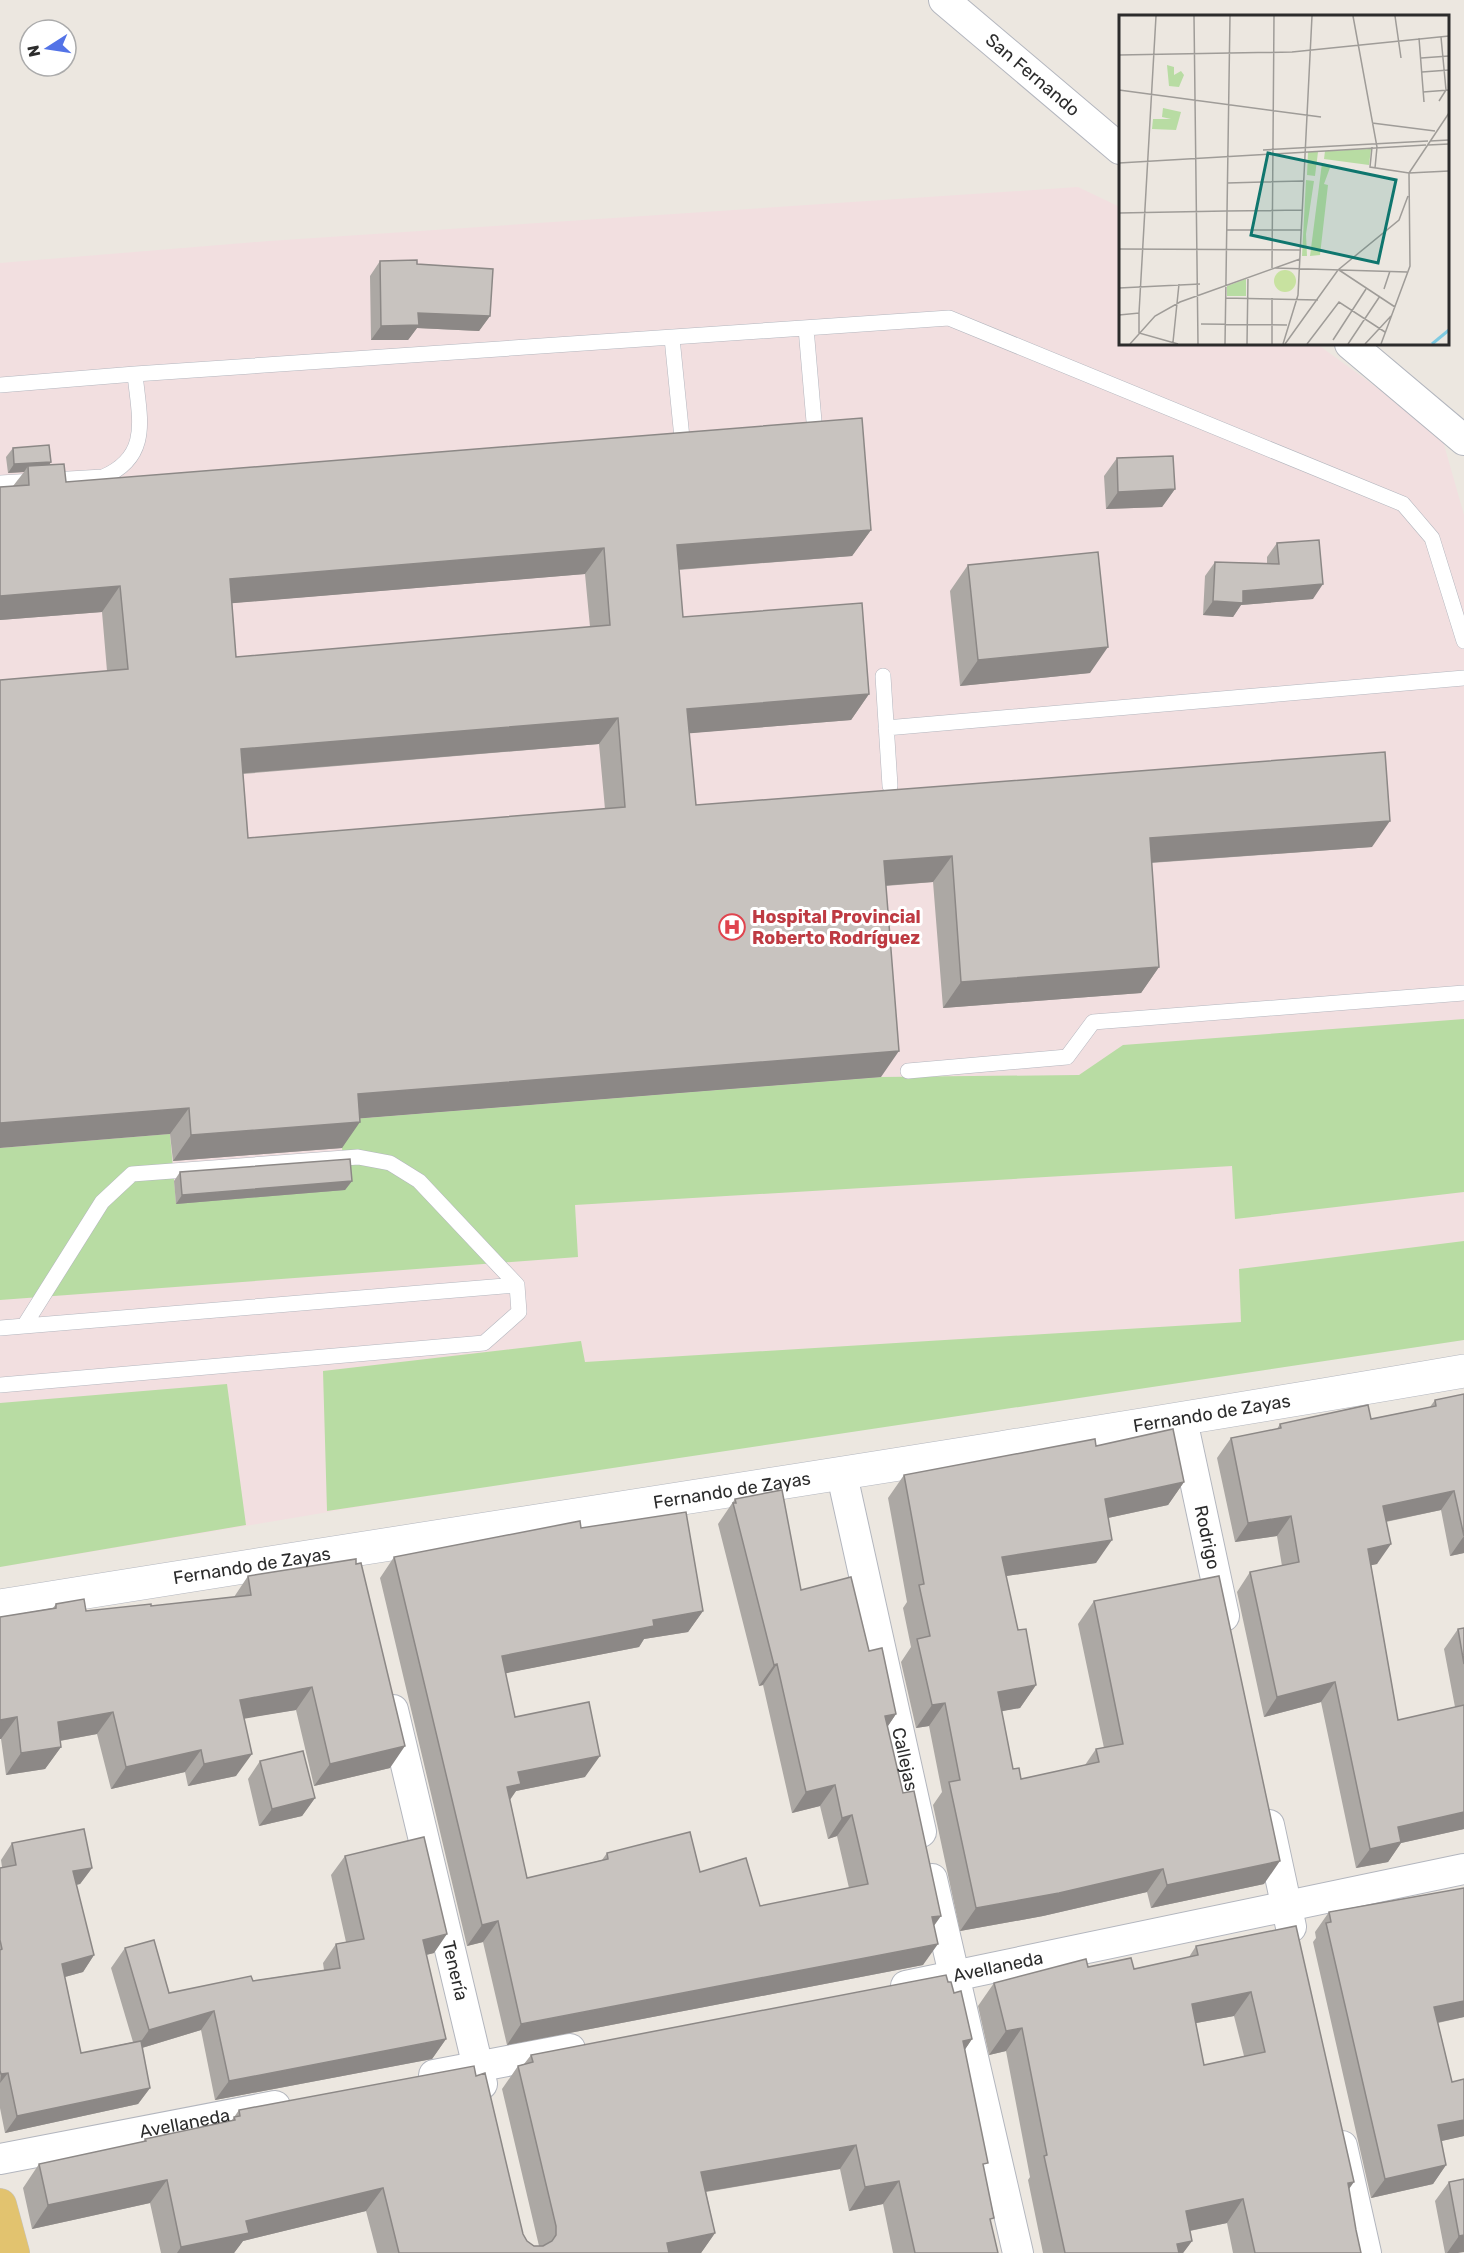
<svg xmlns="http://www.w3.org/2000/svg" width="1464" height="2253" font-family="Rubik,sans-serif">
  <rect width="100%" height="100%" fill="#ece7e0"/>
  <path fill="#f2dfe0" d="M1078,187l42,20v137h197l124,90 23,81v824l-789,115 -675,113v-1304l269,-22z"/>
  <path fill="#b8dca3" d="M1464,1019v173l-229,27 -3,-53 -657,39 3,52 -578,43v-152l170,-14 6,69 169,-14 -5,-69 541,-43 198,-2 44,-30z
    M1464,1241v99l-1137,171 -4,-140 258,-30 4,21 656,-40 -2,-53z
    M227,1384l19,141 -246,42v-164z"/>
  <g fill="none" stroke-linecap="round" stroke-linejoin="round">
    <g stroke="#b3b6be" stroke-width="16">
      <path id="lane" d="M806,328l9,105
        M672,338l10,100
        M135,374l814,-56 454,186 29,34 32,103
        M0,385l135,-11c4,43 17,82 -32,103l-103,6
        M883,676l7,110
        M886,728l578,-50
        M908,1071l159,-14 26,-35 371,-29
        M24,1326l78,-124 30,-28 226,-17 32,6 29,18 98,104
        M0,1328l517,-43 2,27 -35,31 -484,42"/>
    </g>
    <g stroke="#b3b6be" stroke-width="32">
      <g id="street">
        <path id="s1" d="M944,0l176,149"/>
        <path d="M1350,344l114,96"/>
        <path id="s2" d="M1182,1420l42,196"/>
        <path id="s3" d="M842,1475l79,357"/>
        <path id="s4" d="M393,1710l89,374"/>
        <path d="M1269,1825l22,102"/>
        <path d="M932,1879l86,374"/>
        <path id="s5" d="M906,1986l558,-117"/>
        <path d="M434,2075l136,-26"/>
        <path d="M1342,2146l24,107"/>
        <path id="s6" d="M0,2159l275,-53"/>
      </g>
    </g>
    <g stroke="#b3b6be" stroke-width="34">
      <g id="secondary">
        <path id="s7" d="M0,1606c488,-79 977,-151 1464,-235"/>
      </g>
    </g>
    <g stroke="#c4c4c4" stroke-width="34">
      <path id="primary" d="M0,2205l13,48"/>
    </g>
    <use href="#lane" stroke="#fff" stroke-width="15"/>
    <use href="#street" stroke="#fff" stroke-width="30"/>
    <use href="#secondary" stroke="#fff" stroke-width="33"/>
    <use href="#primary" stroke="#e2c36f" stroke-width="33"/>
  </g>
  <path fill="#aca8a4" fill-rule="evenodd" d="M380,261l37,3 73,52 -11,15 -62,-3 -9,12h-37l-1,-64z
    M13,448l38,14 -2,3 17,17 805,48 -19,26 -173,14 4,47 186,77 -18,26 -162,13 7,72 676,42 -221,16 8,104 -18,26 -198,15 -10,-126 -47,4 -5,191 -521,41 -18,30 -169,13 -3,-27 -63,-463 -5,-59 -102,8v-133l13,-1 11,-14 -16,1 -2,-16zM585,574l5,53 -354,30 -4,-54zM599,744l6,65 -357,29 -5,-64z
    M1117,458l58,31 -13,18 -56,2 -2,-33z
    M1277,543l36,56 -72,6 -8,12 -30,-2 2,-39 10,-14 52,1v-6z
    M968,565l122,108 -130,13 -10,-95z
    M180,1172l172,9 -7,9 -169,14 -2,-23z
    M1464,1394v159l-14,3 -9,-46 -55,12 -9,42 -6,1 27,155 57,-13 -11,-58 14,-20 6,-1v201l-63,14 -13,19 -32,6 -35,-166 -57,15 -27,-125 13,-20 32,-6 -5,-30 -42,6 -18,-84 14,-20 46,-9 3,-5 91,-5 59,-12 5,-7z
    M1096,1446l88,36 -16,23 -60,13 -12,45 -90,13 12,54 18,55 -16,23 -19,3 12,58 8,10 64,-14 11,-16 8,-1 -26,-124 16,-23 170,283 -113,24 -4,-16 -104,24 -83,15 -27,-126 9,-13 -13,-66 -13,2 -15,-66 10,-15 -8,-39 4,-6 -19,-104 16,-23z
    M735,1499l66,91 68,61 27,63 -9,13 47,199 -11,39 -416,80 -24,-103 -16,4 -87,-368 14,-21 187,-29 122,83 -15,21 -44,7 -5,8 -134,26 10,44 70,60 -69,14 -6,9 17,78 75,-18 5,-7 93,19 60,34 89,-18 -12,-52 -9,3 -8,-33 -28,7 -29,-128 -4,1 -41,-162z
    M248,1576l142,192 -76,18 -18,-76 -52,8 -8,58 -48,10 -3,-14 -74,17 -14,-55 -37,7 1,6 -16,22 -39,6 -5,-36h-1v-122l53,-9 3,-4 30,7 65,-5 83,-9z
    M260,1761l55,37 -13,18 -43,10 -11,-47z
    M12,1843l80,25 -12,16 -4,1 18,70 -11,17 -18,5 16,76 52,-11 -22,-74 14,-20 44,45 155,-23 -1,-7 13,-19 10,-2 -15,-67 14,-19 89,97 -8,2 20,84 -14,20 -217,41 -14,-70 -59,18 8,40 -12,16 -133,29 -5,-25v-240l2,-1 -1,-7z
    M1464,1888v129l-26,6 14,59 12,-3v57l-23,5 5,24 -13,19 -62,14 -58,-256 3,-4 -1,-6 14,-20z
    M1296,1926l60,304 5,23h-128l-6,-30 -37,8 2,10 -9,12h-140l-15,-73 2,-3 -24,-126 -17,4 -11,-49 16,-23 94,-16 46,2 55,-12 7,-11zM1234,2016l10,40 -40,9 -8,-42z
    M948,1982l6,11 18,46 -7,10 19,119 7,56 7,29h-105l-10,-49 -34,7 -9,-42 -134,23 9,41 -14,20h-324l-11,-42 -123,30 -9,12h-73l-11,-50 -118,26 -9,-41 16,-24 104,-22 2,-3 87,-19 7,-10 237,-34 47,158 4,7 7,5h5l-37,-157 16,-23 6,-2 7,-9z
    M1464,2179l-6,74h-13l-10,-52 14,-19z"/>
  <path fill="#8c8886" d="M418,313l72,3 -11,15 -62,-3 -9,12h-37l10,-14z
    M51,462l-6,9 -17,-5 -4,6 -16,1 6,-9z
    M1175,489l-13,18 -56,2 12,-17z
    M871,530l-19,26 -193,15 18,-26z
    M604,548l-19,26 -374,31 19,-26z
    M1323,584l-10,15 -72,6 -8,12 -30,-2 10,-14 30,-10z
    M120,586l-18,26 -102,8v-24z
    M1108,647l-18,26 -130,13 18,-26z
    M869,694l-18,26 -182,15 18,-26z
    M618,718l-19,26 -377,31 19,-26z
    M1390,821l-18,26 -241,17 19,-26z
    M952,856l-19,26 -68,5 19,-26z
    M1159,967l-18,26 -198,15 18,-26z
    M899,1051l-18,26 -541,43 18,-26z
    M189,1108l-19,26 -170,14v-25z
    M360,1122l-18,26 -169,13 18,-26z
    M352,1181l-7,9 -169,14 6,-9z
    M1184,1482l-16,23 -79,17 16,-23z
    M1454,1491l-13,19 -72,15 14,-19z
    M1291,1516l-14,20 -42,6 13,-19z
    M1464,1536v17l-14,3z
    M1112,1540l-16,23 -110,16 16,-22z
    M1391,1544l-14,20 -23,5 14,-20z
    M703,1611l-15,21 -44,7 -5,8 -152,30 15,-21 151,-36z
    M777,1664l-14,21 -4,1 15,-21z
    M1335,1682l-14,20 -57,15 13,-20z
    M1036,1685l-16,23 -38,7 16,-23z
    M312,1687l-16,23 -71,12 15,-22z
    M945,1703l-16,23 -13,2 16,-23z
    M113,1712l-16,22 -55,10 16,-22z
    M896,1714l-14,21 3,-19z
    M17,1717l-16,22h-1v-19z
    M405,1746l-15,22 -76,18 16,-22z
    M61,1747l-16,22 -39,6 15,-22z
    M201,1750l-16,22 -74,17 15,-22z
    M252,1754l-16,22 -48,10 16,-22z
    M600,1756l-15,21 -69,14 -10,14 -14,3 26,-36z
    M835,1785l-15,21 -28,7 14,-21z
    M315,1798l-13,18 -43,10 13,-17z
    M1464,1812v17l-63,14 -13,19 -32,6 14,-19 28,-22z
    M852,1815l-15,21 -9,3 14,-21z
    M1280,1861l-16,23 -113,24 16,-23z
    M92,1868l-12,16 -19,4 12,-17z
    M1163,1869l-16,23 -104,24 -83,15 16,-23z
    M941,1916l-15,21 6,-20z
    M498,1921l-15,21 -16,4 15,-21z
    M447,1934l-13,19 -25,6 14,-19z
    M938,1944l-15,21 -416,80 14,-21z
    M94,1955l-11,17 -33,9 12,-17z
    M1251,1992l-17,24 -59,11 17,-23z
    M1464,2001v16l-43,9 13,-19z
    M214,2011l-13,19 -66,20 14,-20z
    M1022,2028l-16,23 -17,4 17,-24z
    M446,2039l-14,20 -217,41 14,-19z
    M972,2039l-16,24 7,-22z
    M8,2073l-8,10 1,-9z
    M150,2088l-12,16 -133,29 12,-17z
    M1464,2120v16l-40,9 14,-20z
    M856,2145l-16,24 -155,26 16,-23z
    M1446,2165l-13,19 -62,14 14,-19z
    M167,2180l-17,23 -118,26 16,-24z
    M899,2181l-16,23 -34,7 16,-24z
    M1354,2182l-17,24 11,-23z
    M383,2188l-17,23 -123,30 -9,12h-57l4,-6 65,-26z
    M1243,2199l-16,24 -58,12 17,-24z
    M715,2233l-14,20h-41l7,-10z
    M1464,2235v17l-6,1h-11l12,-17z
    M1192,2241l-9,12h-13l7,-9z"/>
  <path fill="#c8c3bf" stroke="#8c8886" stroke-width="1.5" fill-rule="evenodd" d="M417,260v4l76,5 -3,47 -72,-3 1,12 -38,1 -1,-65z
    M862,418l9,112 -194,15 6,72 179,-14 7,91 -182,15 9,96 689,-53 5,69 -240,17 9,129 -198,15 -9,-126 -68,5 15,190 -541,43 2,28 -169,13 -2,-27 -189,15v-443l128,-11 -8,-83 -120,10v-109l29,-2 -1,-19 36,-2 2,18zM604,548l6,77 -374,32 -6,-78zM618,718l7,89 -377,31 -7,-89z
    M49,445l2,17 -37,2 -1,-16z
    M1173,456l2,33 -57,3 -1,-34z
    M1319,540l4,44 -80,7v12l-30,-2 2,-39 64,2 -2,-21z
    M1098,552l10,95 -130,13 -10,-95z
    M350,1159l2,22 -170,14 -2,-23z
    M1464,1394v142l-10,-45 -71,15 8,38 -23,5 30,171 66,-15v107l-66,15 3,15 -31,7 -35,-167 -58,15 -27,-125 49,-10 -8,-46 -43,7 -17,-85 50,-10 -1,-4 88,-19 3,14 65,-13 -1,-6z
    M1173,1429l11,53 -79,17 7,41 -110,17 16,73 8,-1 10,56 -38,7 15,77 6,-1 2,11 78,-17 -3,-13 27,-5 -29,-143 125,-25 61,285 -113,24 -4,-16 -104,24 -83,15 -27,-126 11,-2 -15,-77 -13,2 -15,-66 13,-3 -11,-51 5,-1 -20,-109 191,-36 1,7z
    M782,1490l19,100 50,-13 18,74 13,-3 14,66 -11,2 18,77 11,-2 27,125 -9,1 6,27 -417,80 -23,-103 -16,4 -88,-368 186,-36 1,7 105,-16 17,99 -50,9 1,6 -152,30 13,61 74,-15 11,54 -82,16 3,12 -14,3 20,91 81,-19 -1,-6 83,-21 10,40 46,-14 14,48 108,-22 -16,-69 -10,3 -7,-33 -29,7 -29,-128 -3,1 -41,-162h3l-1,-4z
    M356,1559v5l5,-1 44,183 -75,18 -18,-77 -72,13 12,54 -48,10 -3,-14 -75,17 -13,-55 -55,10 3,25 -40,6 -4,-36 -17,3v-103l56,-9v-4l28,-5 2,12 65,-7v2l100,-11 -3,-19z
    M1464,1628v36l-6,-35z
    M303,1751l12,47 -43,11 -12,-48z
    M84,1829l8,39 -19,3 21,84 -32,9 19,89 60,-12 9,47 -133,28 -9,-43 -7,1 -1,-3v-121l2,-1 -2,-9v-72l16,-3 -4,-22z
    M424,1837l23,97 -24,6 23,99 -217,42 -15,-70 -65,19 -24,-82 29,-8 15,53 82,-17 2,5 87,-13 -4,-24 28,-5 -19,-83z
    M1464,1888v113l-30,6 18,75 12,-3v41l-26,5 8,40 -61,14 -59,-256 5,-1 -2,-10z
    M1296,1926l58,256 -6,1 8,47 5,23h-106l-12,-54 -57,12 6,30 -15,3 2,9h-114l-21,-97 3,-1 -25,-127 -16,3 -12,-48 92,-24 2,8 43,-9 3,11 64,-14 -2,-9zM1251,1992l14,60 -61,13 -12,-61z
    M946,1975l2,7h3l3,11 7,-2 11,48 -9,2 25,122 -5,1 11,54 -4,1 8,34h-83l-16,-72 -34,6 -9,-42 -155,27 14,61 -48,10 2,10h-270l-16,-65 -137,33 3,12 -68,14 -14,-67 -119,25 -9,-41 107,-23 -1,-2 90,-19 -1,-3 6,-1 -1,-6 235,-44 2,10 9,-3 38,161 4,7 7,5h9l9,-5 4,-6v-9l-38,-160 15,-4 -2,-7z
    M1464,2179v56l-5,1 -10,-54z"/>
  <defs>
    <g id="hospital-ring" transform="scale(1.35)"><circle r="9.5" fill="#fff" stroke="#e0444e" stroke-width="1.5"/><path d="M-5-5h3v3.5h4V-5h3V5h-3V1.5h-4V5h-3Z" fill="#e0444e"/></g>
  </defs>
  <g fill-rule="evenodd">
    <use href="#hospital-ring" x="732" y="927"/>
  </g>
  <g text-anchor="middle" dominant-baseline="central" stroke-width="6" stroke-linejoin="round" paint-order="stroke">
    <g font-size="18" fill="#2c2c2c" stroke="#fff">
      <text stroke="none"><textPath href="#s1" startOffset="116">San Fernando</textPath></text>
      <text stroke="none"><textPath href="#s7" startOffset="1227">Fernando de Zayas</textPath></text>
      <text stroke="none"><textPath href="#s7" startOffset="741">Fernando de Zayas</textPath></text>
      <text stroke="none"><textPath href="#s2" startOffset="120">Rodrigo</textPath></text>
      <text stroke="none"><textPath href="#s7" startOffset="255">Fernando de Zayas</textPath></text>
      <text stroke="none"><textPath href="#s3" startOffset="291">Callejas</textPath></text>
      <text stroke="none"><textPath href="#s5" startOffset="94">Avellaneda</textPath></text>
      <text stroke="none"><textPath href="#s4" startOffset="268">Tenería</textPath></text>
      <text stroke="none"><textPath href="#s6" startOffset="188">Avellaneda</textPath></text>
    </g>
    <g font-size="18" font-weight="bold" fill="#be3a42" stroke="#fff" text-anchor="start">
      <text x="752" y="917">Hospital Provincial<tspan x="752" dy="21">Roberto Rodríguez</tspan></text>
    </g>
  </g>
  <g transform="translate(1119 15)">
    <rect width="330" height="330" fill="#ece7e0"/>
    <path d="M48,50l7,2v8l7,-4 3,4 -5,12 -10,-1zM44,93l18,4 -5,18 -24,-1 1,-10h18l-9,-2zM252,134l-2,16 -45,-6 1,-8zM189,137h10l-3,24 -8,-1zM203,148l9,2 -7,19 4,1 -8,70 -10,1zM187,165l8,1 -8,53 1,22h-5zM127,264v17h-19v-10z" fill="#b8dca3"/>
    <path d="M155 266a11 11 0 1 1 22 0a11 11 0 1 1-22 0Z" fill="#c8e2a0"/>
    <path fill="none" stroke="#7fcbe2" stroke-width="3" d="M313,329l17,-14"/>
    <path fill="none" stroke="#9f9c98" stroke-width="1.5" d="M75,1l4,328M234,1l24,131 -2,21M276,1l6,42M300,23l5,64M0,40l173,-3 157,-16M302,43l28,-2M303,57l27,-2M0,75l202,27M304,77l26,-2M320,86l7,-11 -5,-53M253,108l63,8M311,126l19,-1M309,130l21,-1M253,132l-2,20 39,6 40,-2M144,135l165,-9M0,148l307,-18M108,168l76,-2M107,196l76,-1M0,198l107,-2M107,215h75M0,234l181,1M153,253l2,-252M156,253l132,4M220,255l56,37M0,273l81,-4M265,274l6,-18M106,283l93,2M20,298l17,-297M0,300l20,-2v20l39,11M82,309l86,1M214,325l33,-51M54,327l6,-58M11,329l25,-28 25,-14 120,-43M106,329l5,-328M128,329l1,-67M153,329v-46M164,329l15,-49 14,-279M166,329l53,-74 61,-50 9,-24M188,329l32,-42 46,30M229,329l32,-48M246,329l26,-28M262,329l29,-78 -1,-93 40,-60"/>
    <path fill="#0f766e" fill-opacity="0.15" stroke="#0f766e" stroke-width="3" d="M149,138l128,27 -18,83 -127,-28z"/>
    <rect width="330" height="330" fill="none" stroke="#2c2c2c" stroke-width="3"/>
  </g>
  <g transform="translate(48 48) rotate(258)"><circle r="28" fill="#ffffff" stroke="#ababab" stroke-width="1.5"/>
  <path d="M0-4.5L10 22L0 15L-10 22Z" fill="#5373e7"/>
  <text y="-9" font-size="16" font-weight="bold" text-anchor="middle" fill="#2c2c2c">N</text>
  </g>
</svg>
